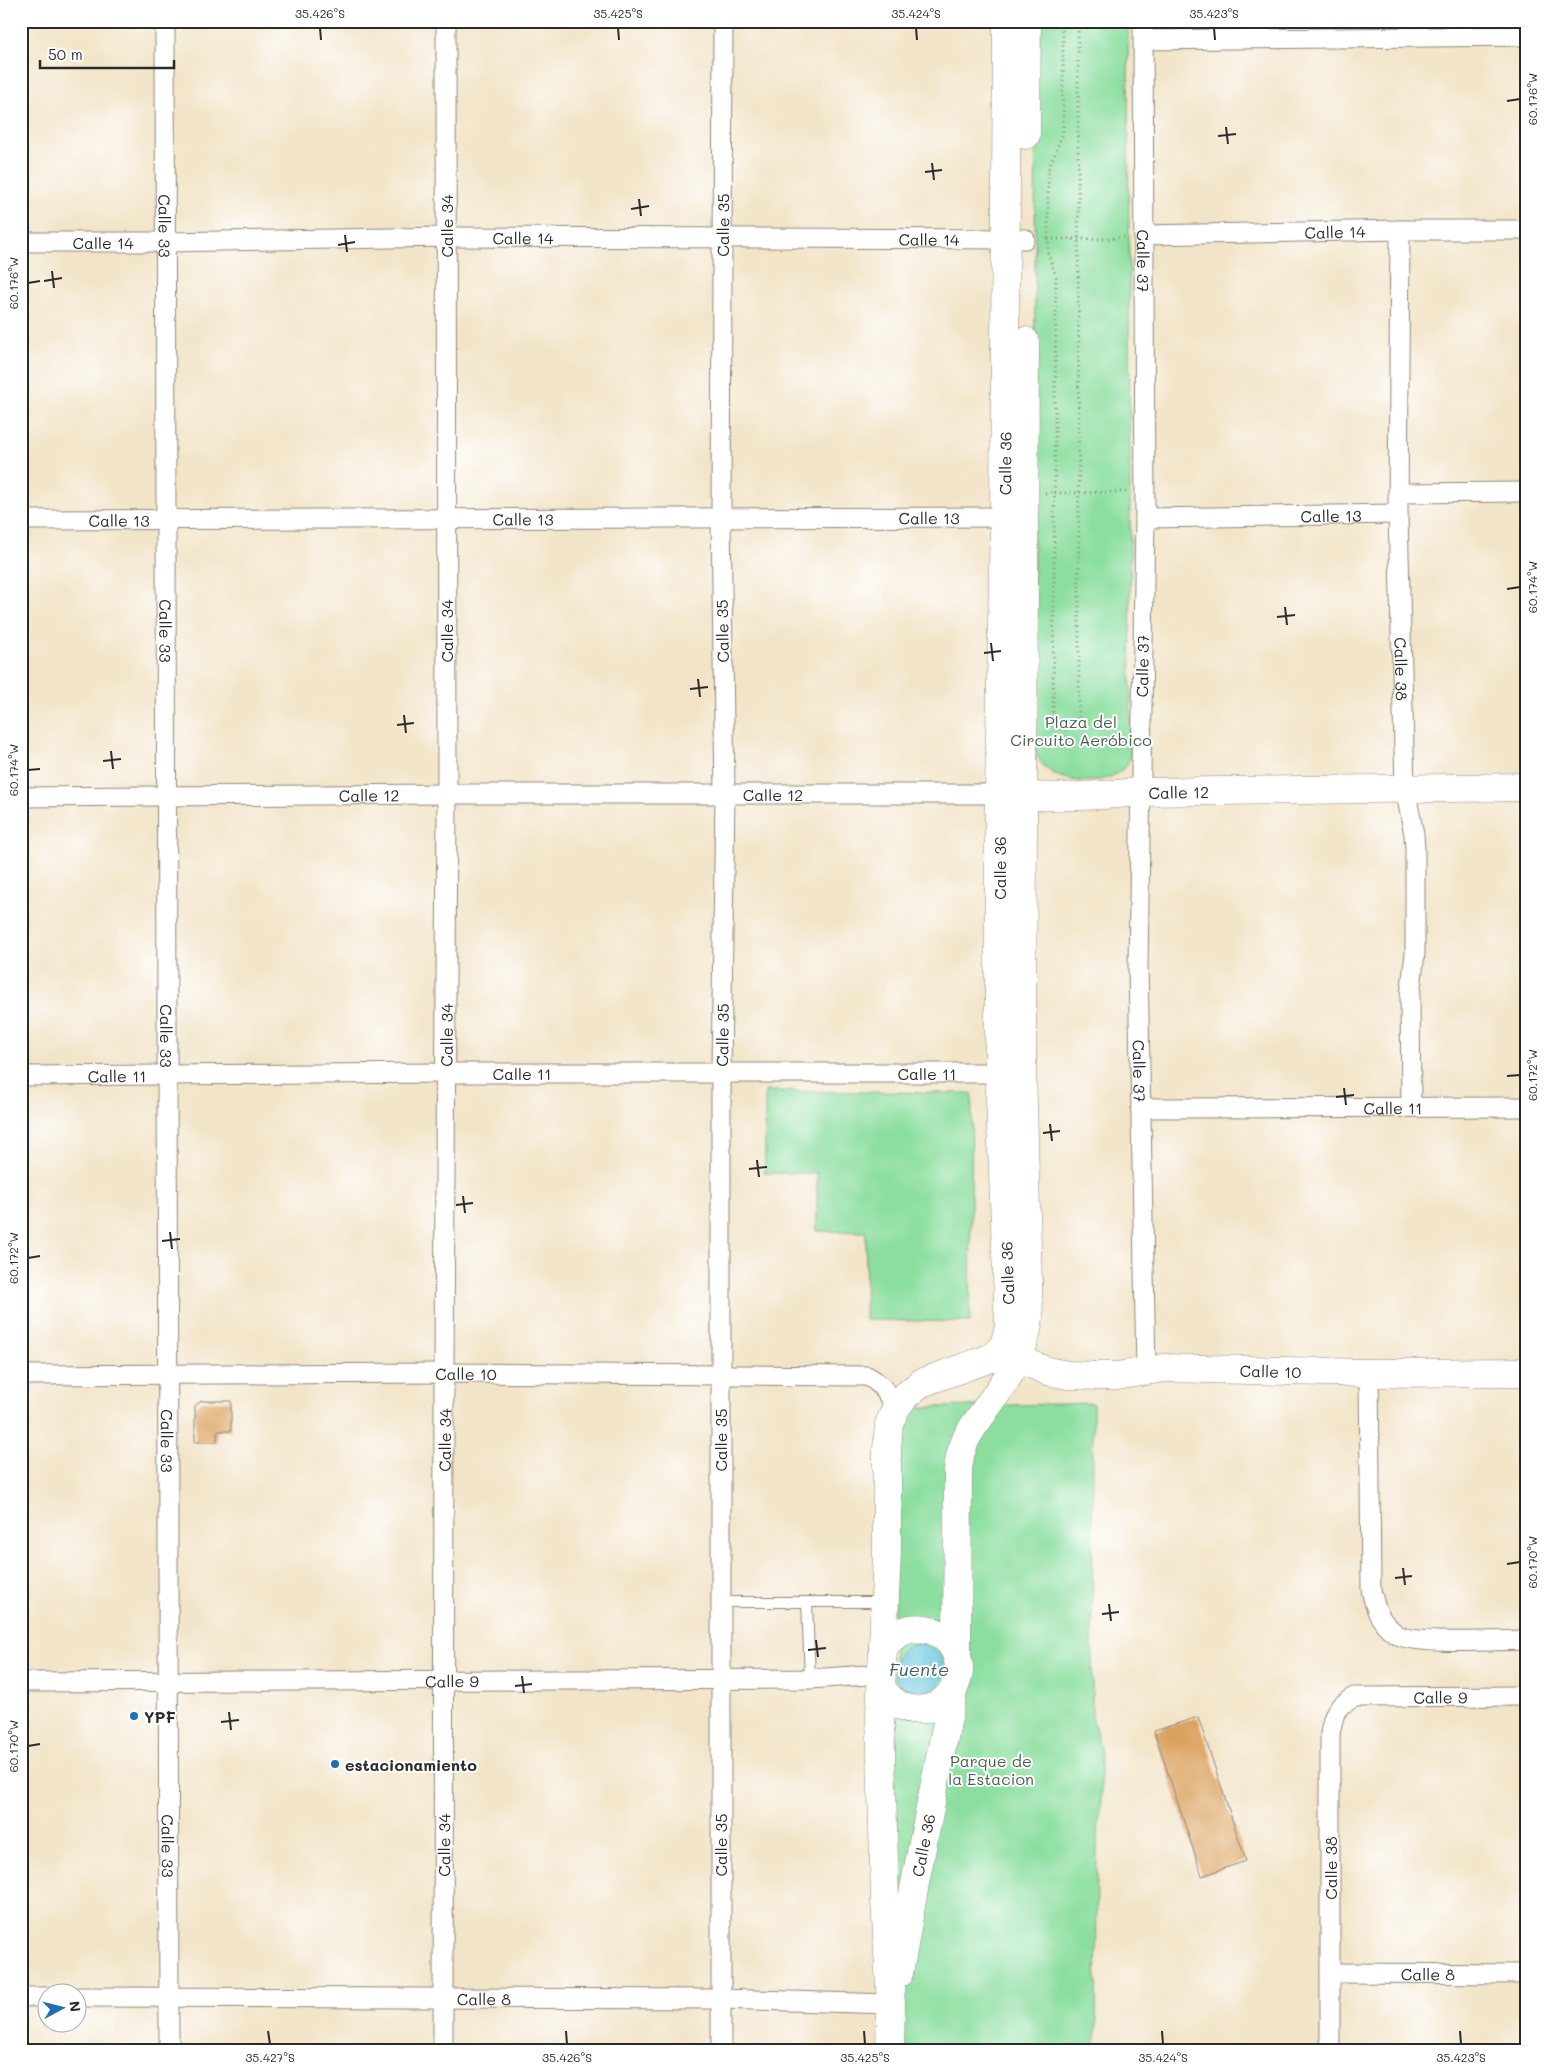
<svg xmlns="http://www.w3.org/2000/svg" width="1547" height="2071" font-family="Mali,sans-serif">
  <rect width="100%" height="100%" fill="#fff"/>
  <filter id="ink" filterUnits="userSpaceOnUse"><feTurbulence type="fractalNoise" baseFrequency=".02" numOctaves="2"/><feDisplacementMap in="SourceGraphic" scale="10" xChannelSelector="R" yChannelSelector="G"/><feConvolveMatrix kernelMatrix="1 2 1 2 8 2 1 2 1" color-interpolation-filters="sRGB"/></filter>
  <filter id="wash" filterUnits="userSpaceOnUse"><feTurbulence type="fractalNoise" baseFrequency=".0096" numOctaves="4" result="noise"/><feDisplacementMap in="SourceGraphic" scale="20" xChannelSelector="R" yChannelSelector="G"/><feGaussianBlur stdDeviation="1.12" result="paint"/><feColorMatrix in="noise" values="0 0 0 0 0 0 0 0 0 0 0 0 0 0 0 0 0 1.4 0 .05"/><feComposite in="paint" operator="in"/></filter>
  <g filter="url(#wash)">
    <rect width="100%" height="100%" fill="#f2e4c8"/>
    <path fill="#8bde9f" stroke="#5b8465" d="M1036,21h92l3,732c-1,4 -3,11 -6,14 -17,19 -63,19 -81,-1 -9,-9 -9,-20 -11,-32z
      M765,1091l207,2 -2,229 -105,-2 1,-88 -49,-1v-58h-52z
      M1093,1403l-1,313 9,35v46l-4,51 -1,202h-206l6,-642z"/>
    <path fill="#5ec3dc" stroke="#447784" d="M894 1669a25 25 0 1 1 50 0a25 25 0 1 1-50 0Z"/>
    <g id="blocks">
      <path fill="#dba25e" d="M201,1401h30v30h-14v11h-22v-36z
        M1198,1717l48,144 -44,15 -48,-145z"/>
    </g>
  </g>
  <g filter="url(#ink)">
    <use href="#blocks" fill-opacity="0" stroke="#8e887a" stroke-width="1"/>
    <g fill="none" stroke-linecap="round" stroke-linejoin="round">
      <g stroke="#8e887a" stroke-width="12">
        <path id="lane" d="M720,1602h164
          M807,1602l3,77"/>
      </g>
      <g stroke="#8e887a" stroke-width="21">
        <g id="street">
          <path id="s1" d="M165,21l4,2029"/>
          <path id="s2" d="M1143,21l2,497 -7,448 8,404"/>
          <path d="M1143,40l383,-4"/>
          <path id="s3" d="M1400,230l-2,284 7,275 9,45 1,15v104l-5,43 1,110"/>
          <path id="s4" d="M1144,235l256,-5h126"/>
          <path id="s5" d="M21,242h146l279,-5 579,2"/>
          <path d="M1398,493l128,-1"/>
          <path id="s6" d="M1145,518l253,-4"/>
          <path id="s7" d="M21,520l995,-3"/>
          <path id="s8" d="M21,797l426,-3h552"/>
          <path id="s9" d="M21,1076l424,-3h554l12,-2"/>
          <path id="s10" d="M1141,1108l385,-1"/>
          <path d="M1369,1373l2,216c4,20 8,32 25,45 17,12 105,6 130,6"/>
          <path id="s11" d="M21,1375l423,-2 423,3c15,7 20,18 29,32"/>
          <path id="s12" d="M21,1682l789,-3 72,-5"/>
          <path id="s13" d="M1330,1973l196,1"/>
          <path d="M21,1997h27"/>
          <path id="s14" d="M78,1997l642,2 171,5"/>
          <path id="s15" d="M443,2050l1,-677 3,-579 -1,-773"/>
          <path id="s16" d="M721,2050v-977l4,-279 -4,-276 2,-497"/>
          <path id="s17" d="M1330,2050v-316c4,-22 4,-25 24,-37l172,-1"/>
        </g>
      </g>
      <g stroke="#8e887a" stroke-width="29">
        <g id="secondary">
          <path d="M1026,135l1,-114"/>
          <path id="s18" d="M1005,794c45,5 91,2 135,-2l386,-5"/>
          <path id="s19" d="M1019,1359l28,12 21,4 31,1h18l47,-8 205,5 157,-1"/>
          <path d="M957,1656l1,-187c1,-8 2,-16 5,-23 4,-13 14,-24 22,-36 21,-29 40,-55 44,-92l-7,-249 3,-728"/>
          <path d="M882,1689c10,14 24,23 42,20 10,-1 20,-7 26,-15 32,-43 -29,-95 -67,-46"/>
          <path id="s20" d="M899,1973l17,-95 38,-191"/>
          <path id="s21" d="M890,2050l1,-46 -6,-104 -5,-185 7,-163v-103l2,-25 7,-16 9,-12 16,-13 72,-26 11,-12 5,-18 -10,-254v-279l5,-277 3,-496"/>
        </g>
      </g>
      <path stroke="#8e887a" stroke-width="3" stroke-dasharray="1 4" stroke-linecap="butt" d="M1059,21l4,13v99l-15,37v83l8,24 -3,442 6,9 6,2 10,-5 4,-6 -1,-698
        M1048,239h53l25,-2
        M1045,493l84,-1"/>
      <use href="#lane" stroke="#fff" stroke-width="10"/>
      <use href="#street" stroke="#fff" stroke-width="19"/>
      <use href="#secondary" stroke="#fff" stroke-width="28"/>
    </g>
  </g>
  <path fill="none" stroke="#2b2b2b" stroke-width="2" d="M320,28l1,12M618,28l1,12M916,28l1,12M1214,28l1,12M1507,101l13,-2M1226,127l2,17M1218,136l18,-2M932,163l2,17M925,172l17,-2M639,199l2,17M631,209l18,-3M345,235l2,17M338,245l17,-3M52,271l2,17M44,281l18,-3M28,283l12,-2M1507,589l13,-2M1285,607l2,18M1277,617l18,-2M991,643l2,18M984,653l17,-2M698,679l2,18M690,689l18,-2M404,715l2,18M397,725l17,-2M111,751l2,18M103,761l18,-2M28,770l12,-1M1507,1076l13,-1M1344,1088l2,17M1336,1097l18,-2M1050,1124l2,17M1043,1133l17,-2M757,1160l2,17M749,1169l18,-2M463,1196l2,17M456,1205l17,-2M170,1232l2,17M162,1241l18,-2M28,1258l12,-2M1507,1564l13,-2M1403,1568l2,17M1395,1578l17,-2M1109,1604l2,17M1102,1614l17,-2M816,1640l2,17M808,1650l18,-2M522,1676l2,17M515,1686l17,-2M229,1712l2,18M221,1722l18,-2M28,1746l12,-2M268,2031l2,13M566,2031l1,13M864,2031l1,13M1162,2031l1,13M1460,2031l1,13"/>
  <g fill="#1f6fb2" stroke="#fff" stroke-width="2">
    <circle cx="134" cy="1716" r="5"/>
    <circle cx="335" cy="1764" r="5"/>
  </g>
  <g text-anchor="middle" dominant-baseline="central" stroke-width="4" stroke-linejoin="round" paint-order="stroke">
    <g font-size="16" fill="#2b2b2b" stroke="#fff">
      <text stroke="none"><textPath href="#s1" startOffset="205">Calle 33</textPath></text>
      <text transform="translate(446 226) rotate(-90)">Calle 34</text>
      <text stroke="none"><textPath href="#s16" startOffset="1825">Calle 35</textPath></text>
      <text stroke="none"><textPath href="#s4" startOffset="191">Calle 14</textPath></text>
      <text stroke="none"><textPath href="#s5" startOffset="502">Calle 14</textPath></text>
      <text stroke="none"><textPath href="#s5" startOffset="908">Calle 14</textPath></text>
      <text stroke="none"><textPath href="#s5" startOffset="82">Calle 14</textPath></text>
      <text stroke="none"><textPath href="#s2" startOffset="240">Calle 37</textPath></text>
      <text stroke="none"><textPath href="#s21" startOffset="1655">Calle 36</textPath></text>
      <text stroke="none"><textPath href="#s6" startOffset="186">Calle 13</textPath></text>
      <text stroke="none"><textPath href="#s7" startOffset="908">Calle 13</textPath></text>
      <text stroke="none"><textPath href="#s7" startOffset="502">Calle 13</textPath></text>
      <text stroke="none"><textPath href="#s7" startOffset="98">Calle 13</textPath></text>
      <text stroke="none"><textPath href="#s1" startOffset="610">Calle 33</textPath></text>
      <text transform="translate(446 631) rotate(-90)">Calle 34</text>
      <text transform="translate(722 631) rotate(-91)">Calle 35</text>
      <text transform="translate(1142 666) rotate(-89)">Calle 37</text>
      <text stroke="none"><textPath href="#s3" startOffset="439">Calle 38</textPath></text>
      <text stroke="none"><textPath href="#s18" startOffset="174">Calle 12</textPath></text>
      <text stroke="none"><textPath href="#s8" startOffset="348">Calle 12</textPath></text>
      <text stroke="none"><textPath href="#s8" startOffset="752">Calle 12</textPath></text>
      <text transform="translate(999 868) rotate(-90)">Calle 36</text>
      <text stroke="none"><textPath href="#s1" startOffset="1015">Calle 33</textPath></text>
      <text stroke="none"><textPath href="#s15" startOffset="1015">Calle 34</textPath></text>
      <text stroke="none"><textPath href="#s16" startOffset="1015">Calle 35</textPath></text>
      <text stroke="none"><textPath href="#s2" startOffset="1050">Calle 37</textPath></text>
      <text stroke="none"><textPath href="#s9" startOffset="501">Calle 11</textPath></text>
      <text stroke="none"><textPath href="#s9" startOffset="906">Calle 11</textPath></text>
      <text stroke="none"><textPath href="#s9" startOffset="96">Calle 11</textPath></text>
      <text stroke="none"><textPath href="#s10" startOffset="252">Calle 11</textPath></text>
      <text transform="translate(1007 1273) rotate(-92)">Calle 36</text>
      <text stroke="none"><textPath href="#s19" startOffset="255">Calle 10</textPath></text>
      <text stroke="none"><textPath href="#s11" startOffset="445">Calle 10</textPath></text>
      <text stroke="none"><textPath href="#s1" startOffset="1420">Calle 33</textPath></text>
      <text stroke="none"><textPath href="#s15" startOffset="610">Calle 34</textPath></text>
      <text transform="translate(720 1440) rotate(-90)">Calle 35</text>
      <text stroke="none"><textPath href="#s12" startOffset="431">Calle 9</textPath></text>
      <text stroke="none"><textPath href="#s17" startOffset="449">Calle 9</textPath></text>
      <text stroke="none"><textPath href="#s1" startOffset="1825">Calle 33</textPath></text>
      <text stroke="none"><textPath href="#s15" startOffset="205">Calle 34</textPath></text>
      <text transform="translate(720 1845) rotate(-90)">Calle 35</text>
      <text stroke="none"><textPath href="#s20" startOffset="130">Calle 36</textPath></text>
      <text transform="translate(1330 1868) rotate(-90)">Calle 38</text>
      <text stroke="none"><textPath href="#s13" startOffset="98">Calle 8</textPath></text>
      <text stroke="none"><textPath href="#s14" startOffset="406">Calle 8</textPath></text>
    </g>
    <g font-size="16" fill="#48614e" stroke="#fff">
      <text x="1081" y="721">Plaza del<tspan x="1081" dy="18">Circuito Aeróbico</tspan></text>
      <text x="991" y="1760">Parque de<tspan x="991" dy="18">la Estacion</tspan></text>
    </g>
    <g font-size="16" font-weight="bold" fill="#2b2b2b" stroke="#fff" text-anchor="start">
      <text x="144" y="1716">YPF</text>
      <text x="345" y="1764">estacionamiento</text>
    </g>
    <g font-size="18" font-style="italic" fill="#3d6069" stroke="#fff">
      <text x="919" y="1669">Fuente</text>
    </g>
  </g>
  <rect width="1547" height="2071" fill="none" stroke="#fff" stroke-width="55"/>
  <g transform="translate(62 2008) rotate(83)"><circle r="24" fill="#ffffff" stroke="#aaaaaa"/>
  <path d="M0-4L9 19L0 12L-9 19Z" fill="#1f6fb2"/>
  <text y="-8" font-size="14" font-weight="bold" text-anchor="middle" fill="#2b2b2b">N</text>
  </g>
  <path d="M40 60v8h134v-8" fill="none" stroke="#2b2b2b" stroke-width="2.5"/>
  <text x="48" y="60" font-size="15" fill="#2b2b2b" stroke="#ffffff" stroke-width="4" paint-order="stroke">50 m</text>
  <rect x="28" y="28" width="1492" height="2016" fill="none" stroke="#2b2b2b" stroke-width="2"/>
  <g font-size="12" text-anchor="middle" fill="#2b2b2b">
    <text x="320" y="18">35.426°S</text>
    <text x="618" y="18">35.425°S</text>
    <text x="916" y="18">35.424°S</text>
    <text x="1214" y="18">35.423°S</text>
    <text transform="translate(1533 99) rotate(-90)" y="4">60.176°W</text>
    <text transform="translate(14 283) rotate(-90)" y="4">60.176°W</text>
    <text transform="translate(1533 587) rotate(-90)" y="4">60.174°W</text>
    <text transform="translate(14 770) rotate(-90)" y="4">60.174°W</text>
    <text transform="translate(1533 1075) rotate(-90)" y="4">60.172°W</text>
    <text transform="translate(14 1258) rotate(-90)" y="4">60.172°W</text>
    <text transform="translate(1533 1562) rotate(-90)" y="4">60.170°W</text>
    <text transform="translate(14 1746) rotate(-90)" y="4">60.170°W</text>
    <text x="270" y="2062">35.427°S</text>
    <text x="567" y="2062">35.426°S</text>
    <text x="865" y="2062">35.425°S</text>
    <text x="1163" y="2062">35.424°S</text>
    <text x="1461" y="2062">35.423°S</text>
  </g>
</svg>
